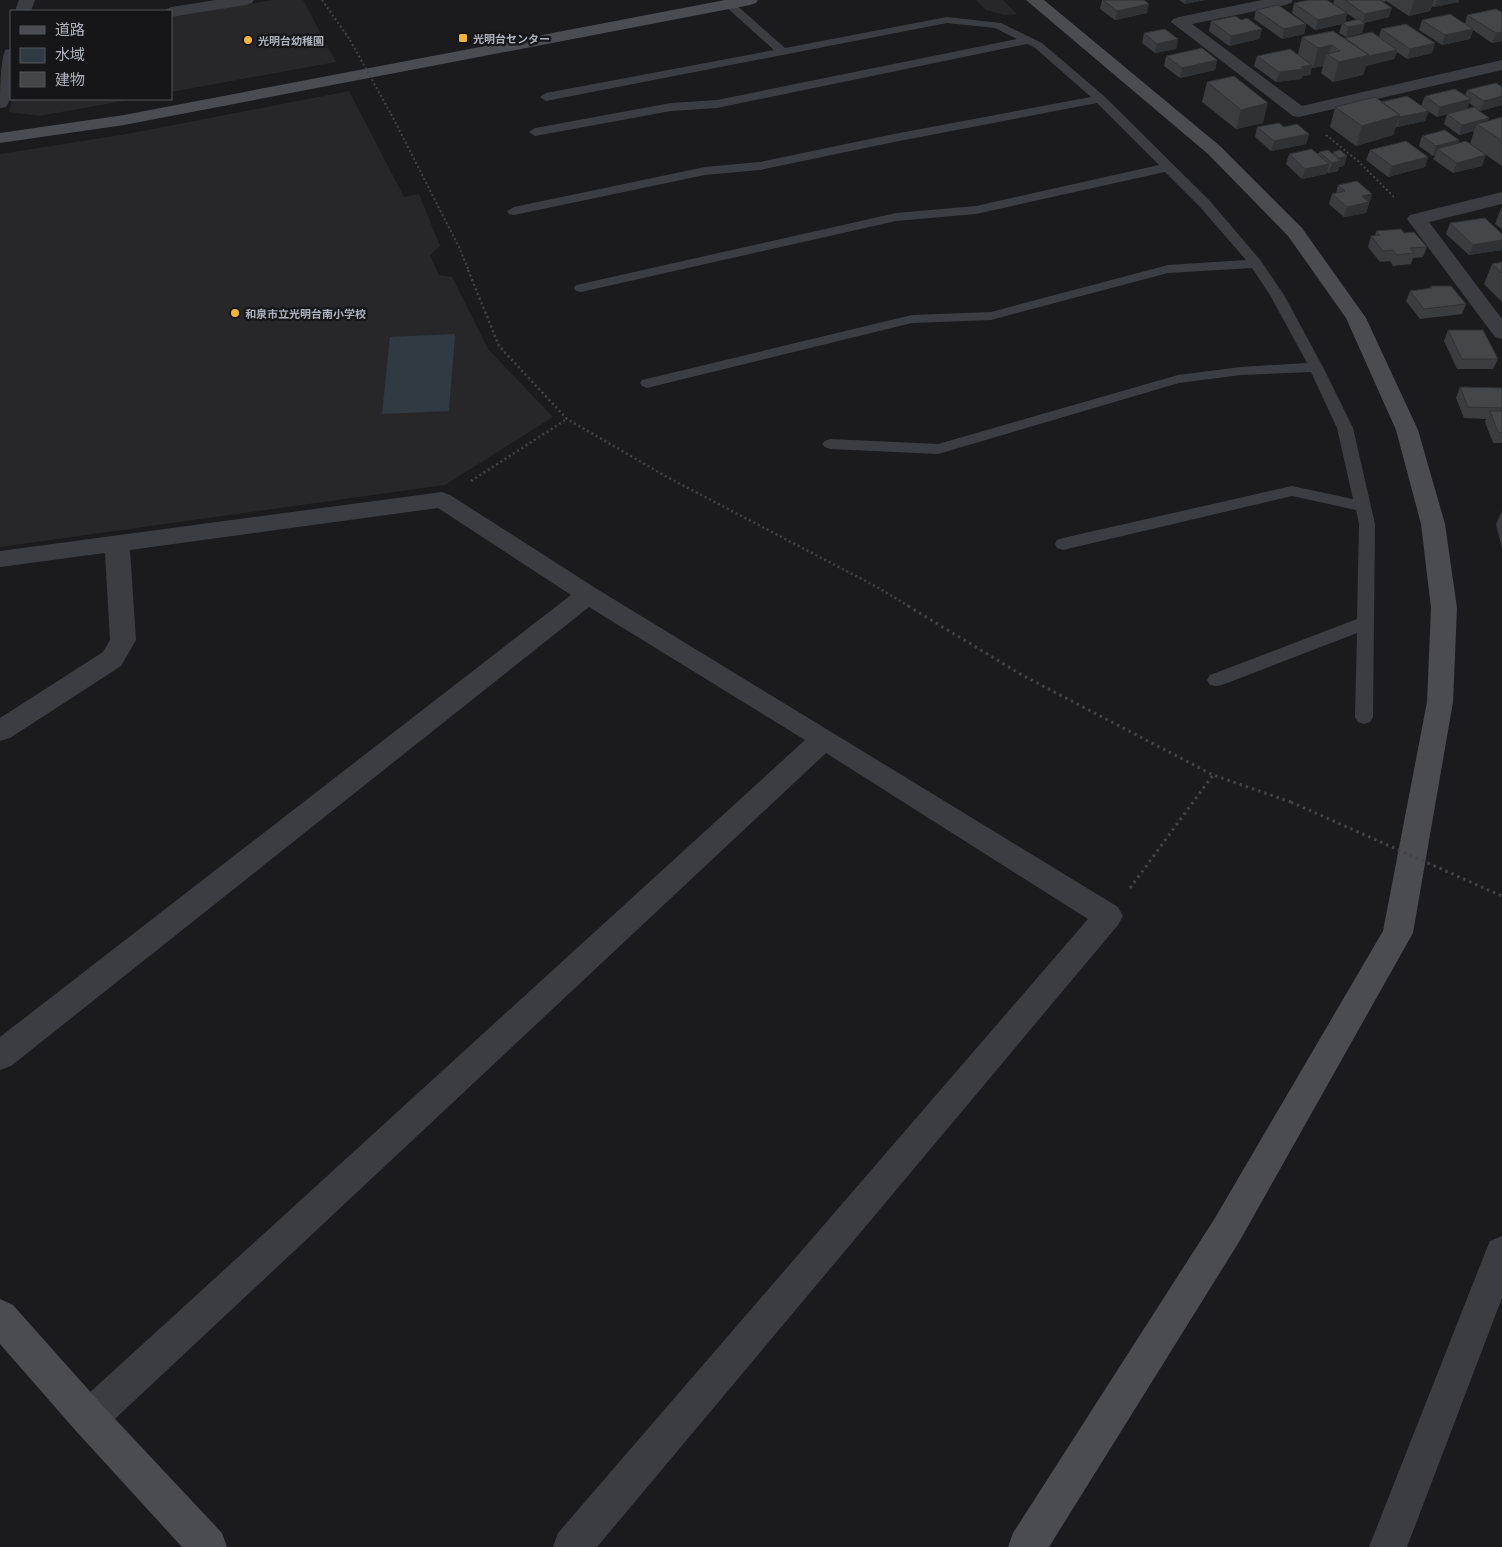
<svg xmlns="http://www.w3.org/2000/svg" width="1502" height="1547" font-family="'Noto Sans','Noto Sans JP',sans-serif">
  <rect width="100%" height="100%" fill="#1b1b1d"/>
  <path fill="#27272a" d="M272,0h31l33,62 -165,30v-75z
    M976,0h27l14,14 -12,1 -19,-5z
    M349,91l55,106 15,-3 21,52 -10,9 9,20 13,2 36,72 65,68 -108,68 -445,62v-393l127,-20z
    M12,99h123l-96,17 -30,-4z"/>
  <path fill="#303a42" d="M455,334l-6,77 -67,3 8,-77z"/>
  <g fill="none" stroke-linecap="round" stroke-linejoin="round">
    <path stroke="#424449" stroke-width="2" stroke-dasharray="2 2.5" stroke-linecap="butt" d="M322,0l28,40
      M391,114l68,133 10,24
      M1326,135l32,26 37,37"/>
    <path stroke="#424449" stroke-width="2.5" stroke-dasharray="2 3" stroke-linecap="butt" d="M468,270l31,76 68,73 100,58 210,110 33,20
      M471,481l96,-62"/>
    <path stroke="#424449" stroke-width="3" stroke-dasharray="2.5 4" stroke-linecap="butt" d="M908,606l114,69 191,100 78,27
      M1130,888l83,-113"/>
    <path fill="#3c3d42" fill-rule="evenodd" d="M729,1l4,1 52,46 162,-31 54,6 41,20 62,53 106,105 51,60 23,34 39,72 30,61 22,96 -2,193 -3,5 -6,2 -6,-2 -3,-5 2,-84 -135,52 -6,1 -6,-1 -3,-5 3,-5 147,-56 2,-95 -3,-14 -64,-14 -229,54 -6,-2 -2,-4 2,-4 6,-2 229,-52 61,13 -16,-71 -26,-56 -70,3 -62,8 -241,71 -108,-5 -5,-2 -3,-3 3,-3 5,-2 108,5 240,-69 63,-8 66,-4 -37,-68 -18,-27 -84,5 -177,47 -79,3 -265,65 -5,-2 -2,-3 2,-3 270,-65 79,-3 177,-47 78,-5 -46,-53 -35,-35 -189,42 -80,7 -315,71 -5,-1 -2,-3 2,-3 5,-1 315,-71 80,-7 183,-41 -62,-62 -203,39 -134,28 -55,5 -191,40 -5,-1 -2,-3 7,-4 191,-40 55,-5 134,-28 197,-37 -57,-50 -7,-3 -310,64 -46,3 -136,25 -6,-4 6,-4 136,-25 46,-3 300,-61 -22,-11 -48,-5 -401,78 -6,-4 6,-4 228,-43 -49,-44 -2,-2 2,-2z"/>
    <path fill="#3c3d42" fill-rule="evenodd" d="M19,0h16l-4,11h-16z
      M216,0h38l-2,3 -6,2 -75,12v-6h-8l8,-4z
      M1262,0h31l-2,3 -6,2 -93,19 110,82 200,-46v10l-203,47 -6,-1 -122,-94 2,-3 6,-2z
      M11,49c1,16 5,44 -5,58l-6,1c0,-17 0,-43 5,-58z
      M1502,192v12l-73,18 73,97v20l-7,-2 -88,-118 3,-4z
      M442,492l8,3 147,94 521,318 5,9 -5,9 -521,622h-44l5,-14 530,-614 -262,-166 -724,678 -13,5 -13,-5 -5,-13 5,-13 729,-665 -216,-133 -578,459 -11,4v-33l571,-442 -133,-87 -308,42 6,90 -15,26 -111,72 -10,3v-23l103,-66 7,-12 -5,-87 -105,14v-16z
      M1502,1236v62l-95,249h-38l116,-294 5,-12z"/>
    <path fill="#4a4c52" fill-rule="evenodd" d="M725,0h33l-2,3 -6,2 -626,120 -124,18v-10l124,-18z
      M1026,0h18l176,146 82,82 64,90 52,112 27,94 12,84 -4,94 -40,231 -174,309 -190,305h-41l5,-14 202,-315 168,-287 44,-229 4,-94 -10,-84 -25,-94 -50,-112 -58,-82 -80,-82z
      M0,1299l13,6 89,100 120,128 5,14h-45l-106,-116 -76,-87z"/>
    <path stroke="#424449" stroke-width="2" stroke-dasharray="2 2.5" stroke-linecap="butt" d="M350,40l41,74"/>
    <path stroke="#424449" stroke-width="3" stroke-dasharray="2.5 4" stroke-linecap="butt" d="M1291,802l211,94"/>
  </g>
  <path fill="#3b3c40" d="M1102,0h42l3,13 -32,7 -15,-11z
    M1179,0h26l-20,4z
    M1334,0h125v2l-25,5 -2,-1 -2,5 -21,5 -23,-15 -3,1 6,15 -25,6 -2,10 -16,4 -7,-4 3,-9 -27,6 -23,-17 2,-10 53,10 -2,9 12,-2 -24,-16z
    M1496,9l6,32 -10,2 -19,-13 -3,9 -28,6 -23,-15 3,-10 43,4 2,-9z
    M1256,10l50,14 -2,10 -22,5 -28,-20z
    M1241,20l21,9 -3,10 -30,7 -20,-15 2,-10z
    M1381,29l54,14 -3,10 -25,6 -10,-7 -3,7 -28,7 -3,9 -30,7 -12,-9 2,-7 -10,2 -1,-1 -2,8 -8,1 -1,3 -25,3 -22,-16 3,-10 41,-2 4,-17 43,1 34,-1z
    M1144,33l34,6 -2,10 -21,4 -13,-10z
    M1166,56l51,4 -2,10 -35,8 -16,-12z
    M1207,82l56,41 -27,6 -34,-27z
    M1502,87v18l-22,6 -11,-8 -2,6 21,12 14,-4v49l-32,-22 4,-13 -15,4 -15,-11 3,-10 -10,3 -9,-6 -3,10 -28,6h-1l-3,8 -37,11 -26,-19 5,-20 46,-5 40,4 4,-10h40l2,-6z
    M1257,127h27l25,7 -3,10 -35,7 -16,-14z
    M1422,136l37,4 -1,4 24,22 -29,7 -20,-14 2,-3h-2l-14,-10z
    M1370,150l58,7 -3,10 -37,10 -22,-17z
    M1319,152l14,2v-2l14,4 -3,10 -5,1 -1,4 -9,2 -2,-1 -1,2 -24,5 -16,-15 3,-10h29z
    M1338,185l34,9 -6,19 -22,4 -15,-13 3,-10 4,-1z
    M1502,206v23l-7,-5z
    M1450,223l52,11v16l-33,5 -23,-21z
    M1376,231l28,2 23,14 -4,10 -10,1 -2,6 -18,2 -3,-5 -10,1 -12,-15 3,-11h4z
    M1502,262v40l-18,-18 8,-20z
    M1431,286l35,18 -4,10 -42,5 -14,-18 4,-10 20,-3z
    M1448,330l50,29 -5,10h-36l-13,-28z
    M1460,387l42,1v55h-9l-8,-21 1,-3 -22,-1 -8,-20z
    M1502,511v38l-6,-25z"/>
  <path fill="#303134" d="M1186,0h19l-20,4z
    M1414,0h20l-4,11 -21,5z
    M1437,0h22v2l-25,5z
    M1149,4l-2,9 -32,7 2,-9z
    M1392,8l-3,9 -26,6 2,-9z
    M1347,13l-2,10 -30,7 3,-10z
    M1306,24l-2,10 -22,5 2,-10z
    M1365,24l-3,9 -16,4 2,-10z
    M1262,29l-3,10 -30,7 2,-10z
    M1473,29l-3,10 -28,6 3,-10z
    M1502,32v9l-10,2 4,-10z
    M1178,39l-2,10 -21,4 2,-9z
    M1435,43l-3,10 -25,6 3,-10z
    M1332,45l-3,10 -2,-1 -4,12 -10,2 5,-20z
    M1397,50l-3,9 -28,7 -3,9 -30,7 6,-20z
    M1217,60l-2,10 -35,8 2,-10z
    M1312,65l-2,10 -8,1 -1,3 -25,3 3,-10z
    M1502,96v9l-22,6 4,-10z
    M1471,99l-4,10 -30,8 3,-10z
    M1268,103l-5,20 -27,6 5,-19z
    M1429,111l-4,10 -28,6 3,-10z
    M1400,115l-7,20 -37,11 6,-20z
    M1489,118l-3,10 -9,-4 -3,7 -15,4 3,-10z
    M1309,134l-3,10 -35,7 3,-10z
    M1459,140l-3,11 -19,-2 -2,7h-2l3,-10z
    M1486,155l-4,11 -29,7 4,-10z
    M1347,156l-3,10 -5,1 -1,4 -9,2 3,-10 7,-2 1,-3z
    M1428,157l-3,10 -37,10 4,-11z
    M1329,164l-3,10 -24,5 3,-10z
    M1372,194l-6,19 -22,4 3,-10 15,-11z
    M1502,240v10l-33,5 4,-10z"/>
  <path fill="#45464a" stroke="#303134" d="M1103,0h41l5,4 -32,7z
    M1309,0h18l20,13 -29,7 -24,-17z
    M1345,0h35l12,8 -27,6z
    M1278,5l28,19 -22,5 -28,-19z
    M1496,9l6,3v20l-6,1 -29,-18z
    M1450,14l23,15 -28,6 -23,-15z
    M1236,16l5,4 6,-2 15,11 -31,7 -20,-15z
    M1359,19l6,5 -17,3 -6,-4z
    M1406,24l29,19 -25,6 -29,-20z
    M1165,29l13,10 -21,5 -13,-11z
    M1333,31l36,24 -30,7 -12,-8 13,-3 -8,-6 -14,3 -16,-11z
    M1372,32l25,18 -28,6v-1l-24,-17z
    M1202,48l15,12 -35,8 -16,-12z
    M1290,49l22,16 -11,2 3,2 -25,3 -22,-16z
    M1234,76l34,27 -27,7 -34,-28z
    M1496,83l6,4v9l-18,5 -17,-11z
    M1455,89l16,10 -31,8 -15,-11z
    M1407,96l22,15 -29,6h-1l1,-2 -19,-13z
    M1375,97l25,18 -38,11 -27,-19z
    M1474,107l15,11 -27,7 -15,-11z
    M1502,117v24l-25,-17z
    M1279,123l5,4 13,-3 12,10 -35,7 -17,-14z
    M1445,130l14,10 -23,6 -14,-10z
    M1406,141l22,16 -36,9 -22,-16z
    M1466,141l20,14 -29,8 -20,-14z
    M1312,149l17,15 -24,5 -16,-15z
    M1328,150l13,11 -9,2 -13,-11z
    M1340,150l7,6 -7,2 -7,-6z
    M1357,181l15,13 -10,2 7,6 -22,5 -15,-13 13,-3 -7,-6z
    M1485,218l17,16v6l-29,5 -23,-22z
    M1401,229l3,4 10,-1 13,15 -17,1 4,5 -17,2 -4,-5 -10,1 -12,-15 9,-1 -4,-4z
    M1502,262v11l-10,-9z
    M1431,286h20l15,18 -42,5 -14,-18 22,-3z
    M1448,330h35l15,29h-36z
    M1460,387l42,1v20l-34,-1z
    M1490,411h12v22l-4,-1z"/>
  <g fill="#f4b33c" stroke="#161618" stroke-width="2">
    <rect x="458" y="33" width="10" height="10" rx="2.5"/>
    <circle cx="248" cy="40" r="5"/>
    <circle cx="235" cy="313" r="5"/>
  </g>
  <g text-anchor="middle" dominant-baseline="central" stroke-width="4.5" stroke-linejoin="round" paint-order="stroke">
    <g font-size="11" font-weight="bold" fill="#adb2bd" stroke="#161618" text-anchor="start">
      <text x="473" y="38">光明台センター</text>
      <text x="258" y="40">光明台幼稚園</text>
      <text x="245" y="313">和泉市立光明台南小学校</text>
    </g>
  </g>
  <rect x="10" y="10" width="162" height="90" fill="#161618" stroke="#52545a"/>
  <rect x="20" y="26" width="25" height="8" fill="#4a4c52" stroke="#52545a"/>
  <text x="55" y="35" font-size="15" fill="#adb2bd">道路</text>
  <rect x="20" y="48" width="25" height="15" fill="#303a42" stroke="#52545a"/>
  <text x="55" y="60" font-size="15" fill="#adb2bd">水域</text>
  <rect x="20" y="72" width="25" height="15" fill="#45464a" stroke="#52545a"/>
  <text x="55" y="85" font-size="15" fill="#adb2bd">建物</text>
</svg>
